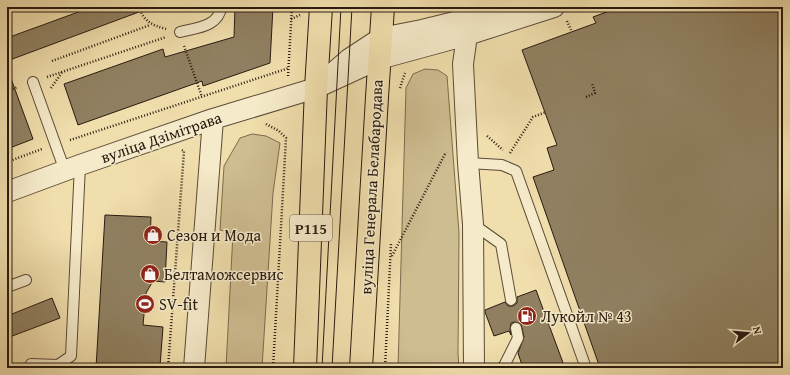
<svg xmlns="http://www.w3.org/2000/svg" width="790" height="375" font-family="'Gentium Book Plus',serif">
  <rect width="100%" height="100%" fill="#f0deac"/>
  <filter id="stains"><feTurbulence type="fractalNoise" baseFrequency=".005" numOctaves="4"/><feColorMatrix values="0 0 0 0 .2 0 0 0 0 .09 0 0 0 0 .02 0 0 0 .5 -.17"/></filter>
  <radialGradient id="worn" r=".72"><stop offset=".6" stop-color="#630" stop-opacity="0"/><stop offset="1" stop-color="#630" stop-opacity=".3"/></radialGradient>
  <path fill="#cebd91" stroke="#7b6c50" d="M425,69l13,1 9,6 12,157 -1,121 1,14h-61l8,-280 7,-14z
    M252,134l14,2 14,7 -7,50 -11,175h-36l7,-135 -13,-3 4,-64 16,-28z"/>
  <path fill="#908061" stroke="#281a10" d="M92,7h55v2l-140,52v-23z
    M235,7h38l-3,56 -67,23 -1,-5 -124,44 -14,-41 99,-35 2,8 69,-20z
    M620,7h163v361h-183l-67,-191 21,-7 -7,-22 10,-3 -35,-95 74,-27 -3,-6z
    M7,73h2l24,66 -26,10z
    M105,215l46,2 -1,24 17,1 -2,40 -12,-1 -7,12 -3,32 20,2 -3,39 -13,-1 -2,3h-49z
    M536,290l10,27 19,51h-42l-5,-15 6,-16 -3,-13 -6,-2 -4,1 -1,6 1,6 -2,-4 -15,5 -9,-24v-2l20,-8 3,4h5l4,-3v-6z
    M52,298l8,20 -53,20v-22z"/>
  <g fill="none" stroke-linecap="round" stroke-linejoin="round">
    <g stroke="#5a4b37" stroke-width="12">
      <path id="service" d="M180,32c15,-4 39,-5 41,-25
        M33,82l32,89
        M468,163l34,2 14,6 70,197
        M473,224l28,20 10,56
        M7,287l19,-7
        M31,364l27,1 13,-9 9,-191
        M501,368h2l15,-30 -2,-10"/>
    </g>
    <g stroke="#5a4b37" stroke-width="22">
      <path id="minor" d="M467,35l-4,29 5,99 5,61 1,144
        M334,72l15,-13 32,-21 41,-8 41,-10 40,-13
        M7,192l73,-27 133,-46 103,-31 63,-29 88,-24 87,-28
        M194,368l19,-249"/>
    </g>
    <g stroke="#281a10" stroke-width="24">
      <path id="primary" d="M305,368l11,-280 5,-81
        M361,368l16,-271 6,-90"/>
    </g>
    <path stroke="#281a10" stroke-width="2.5" stroke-dasharray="1 2" stroke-linecap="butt" d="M139,7c5,15 13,18 27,22
      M574,10l7,-3
      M291,19l9,-4
      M567,21l5,11
      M184,46l18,51
      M52,61l98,-36
      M288,76l4,-69
      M47,77l119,-40
      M51,88l12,-17
      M400,88l5,-15
      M7,91l11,-4
      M586,97l9,-4 -3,-10
      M266,124l13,7 7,7 -13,230
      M487,136l16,14
      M70,140l219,-72
      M510,153l23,-36 13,-5
      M7,162l35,-13
      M392,256l54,-104
      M168,368l16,-217 -2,-1
      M385,368l6,-124"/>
    <use href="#service" stroke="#f5eac9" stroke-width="10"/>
    <use href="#minor" stroke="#f5eac9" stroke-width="20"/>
    <use href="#primary" stroke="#f0deac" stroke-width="22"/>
    <path stroke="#281a10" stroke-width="1" d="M322,368l19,-361
      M332,368l20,-361"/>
  </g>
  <defs>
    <g id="shop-disc" transform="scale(1)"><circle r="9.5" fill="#8f2418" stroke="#f5eac9"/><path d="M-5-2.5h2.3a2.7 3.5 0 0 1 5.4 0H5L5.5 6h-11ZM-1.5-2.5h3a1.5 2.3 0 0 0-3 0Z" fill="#fff"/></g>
    <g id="stadium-disc" transform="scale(1)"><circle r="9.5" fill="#8f2418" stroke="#f5eac9"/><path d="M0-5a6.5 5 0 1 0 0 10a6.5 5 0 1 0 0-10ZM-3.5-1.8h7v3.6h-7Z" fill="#fff"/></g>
    <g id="fuel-disc" transform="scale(1)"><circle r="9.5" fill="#8f2418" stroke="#f5eac9"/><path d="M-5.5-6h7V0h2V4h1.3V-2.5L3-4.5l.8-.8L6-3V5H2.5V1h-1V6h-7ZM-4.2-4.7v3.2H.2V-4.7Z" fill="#fff"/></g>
  </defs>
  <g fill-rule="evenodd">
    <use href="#shop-disc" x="153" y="235"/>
    <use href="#shop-disc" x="150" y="274"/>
    <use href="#stadium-disc" x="145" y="304"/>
    <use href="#fuel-disc" x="527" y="316"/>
  </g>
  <g text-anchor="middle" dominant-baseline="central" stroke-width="3" stroke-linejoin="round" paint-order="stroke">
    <rect fill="#f5eac9" stroke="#665848" stroke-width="1" x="290" y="215" width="42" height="26" rx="3"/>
    <g font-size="15" font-weight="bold" fill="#281a10">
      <text x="311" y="228">Р115</text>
    </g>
    <g font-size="16" fill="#281a10" stroke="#f5eac9">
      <text transform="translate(161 137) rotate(-19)">вуліца Дзімітрава</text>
      <text transform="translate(371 187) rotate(-87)">вуліца Генерала Белабародава</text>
    </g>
    <g font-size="16" fill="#281a10" stroke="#f5eac9" text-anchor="start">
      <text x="167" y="235">Сезон и Мода</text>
      <text x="164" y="274">Белтаможсервис</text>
      <text x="159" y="304">SV-fit</text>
      <text x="541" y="316">Лукойл № 43</text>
    </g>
  </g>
  <rect width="790" height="375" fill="none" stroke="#f0deac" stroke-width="24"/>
  <rect x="8" y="8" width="774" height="359" fill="none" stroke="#281a10" stroke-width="2"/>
  <rect x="12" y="12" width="766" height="351" fill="none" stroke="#281a10"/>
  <g transform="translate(748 333) rotate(74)" stroke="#f5eac9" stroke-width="3" paint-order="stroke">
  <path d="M0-3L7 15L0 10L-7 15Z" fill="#281a10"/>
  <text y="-6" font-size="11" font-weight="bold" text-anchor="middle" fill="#281a10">N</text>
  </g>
  <rect width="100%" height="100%" filter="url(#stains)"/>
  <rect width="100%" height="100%" fill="url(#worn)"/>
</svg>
